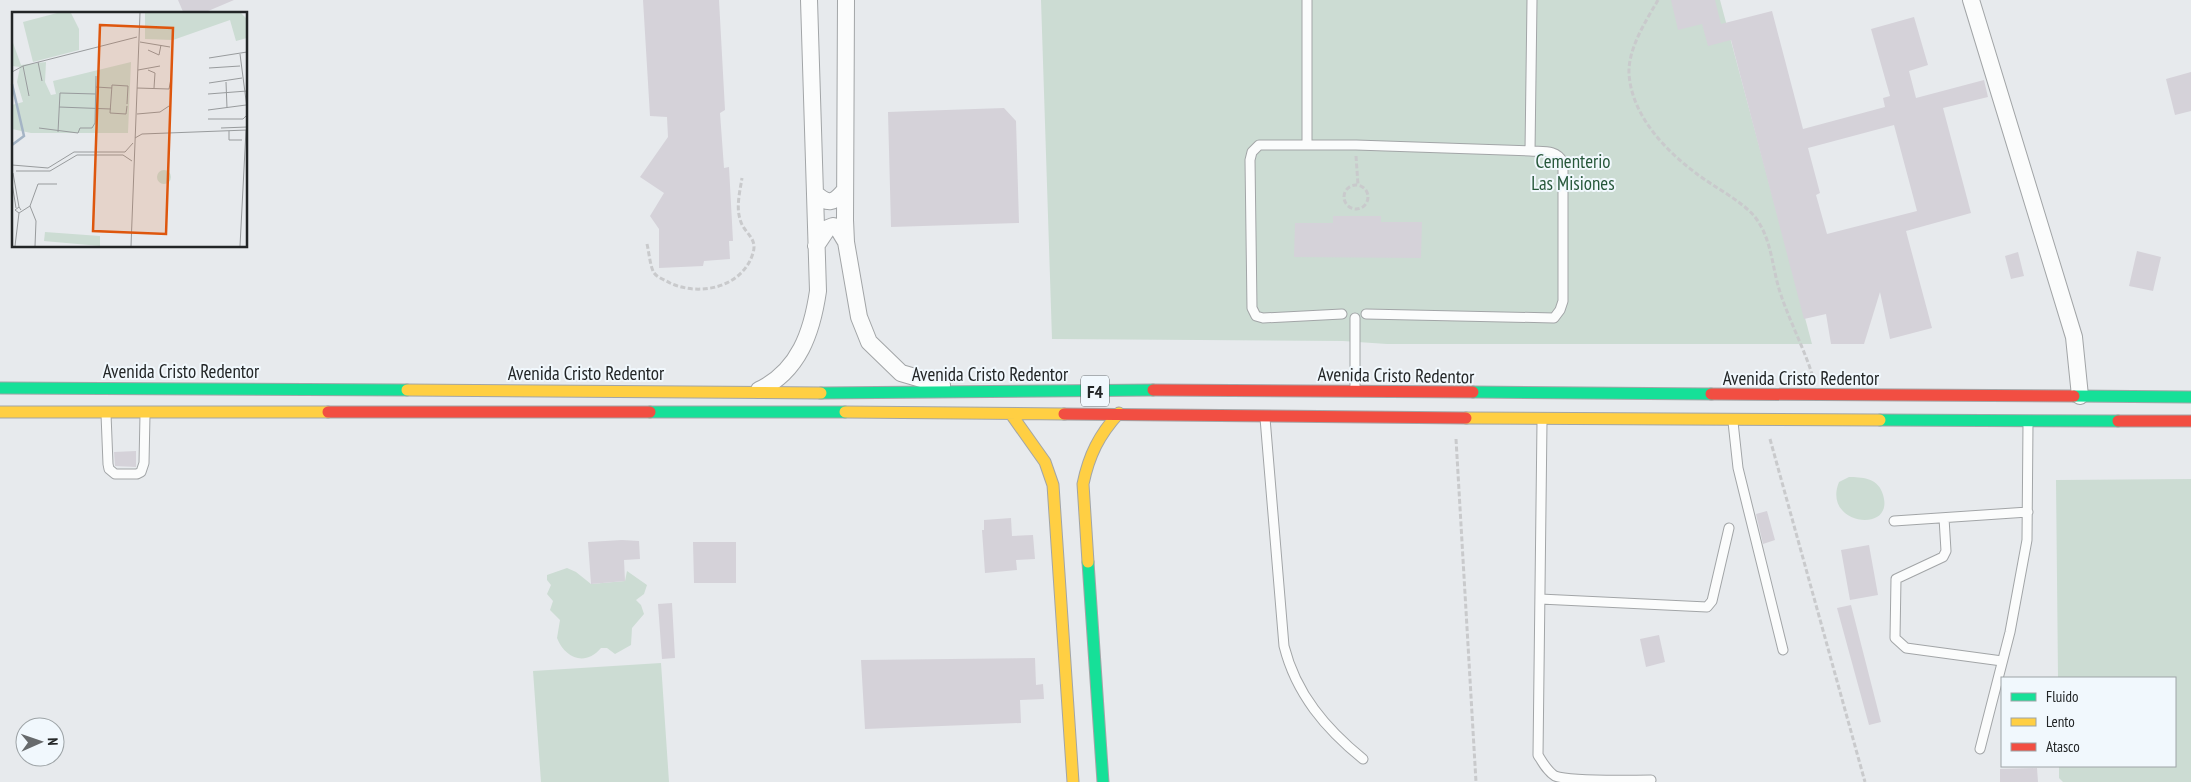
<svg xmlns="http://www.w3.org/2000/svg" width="2191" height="782" font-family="'PT Sans Narrow',sans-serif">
  <rect width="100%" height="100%" fill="#e7eaed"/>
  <path fill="#ccdcd3" d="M1041,0h679l92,344h-425l-44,-3 -291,-2z
    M1849,477c12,0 28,1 33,15 17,43 -61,34 -43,-10z
    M2191,479v303h-128l-4,-4v-12h116v-88h-117l-2,-198z
    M567,568l9,4 15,12 34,-3 2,-10 20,14 -3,9 -8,6 5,5 3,9 -12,14 -1,17 -16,9 -8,-6h-6c-16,19 -36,10 -44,-10l3,-18 -10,-10 3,-9 -6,-7 4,-9 -4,-5v-5z
    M661,663l8,119h-128l-8,-111z"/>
  <path fill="#d5d2d9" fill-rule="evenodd" d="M178,0h56l-33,14h-17z
    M643,0h76l6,110 -5,3 4,55 5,-1 4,74h-4l1,18 -26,2 -1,5 -44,2v-39l-9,-13 14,-23 -24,-16 28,-40 -1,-20 -17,-1z
    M1671,0h44l6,24 51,-13 31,118 82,-22 -2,-9 7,-2 -19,-67 43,-12 14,48 -19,6 7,27 68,-18 4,17 -45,11 28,105 -65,18 26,97 -42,11 -10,-47 -16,52h-33l-5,-30 -22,5 -73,-279 -23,6 -6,-22 -24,6zM1894,125l23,86 -90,23 -11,-39 4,-2 -12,-45z
    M2191,72v39l-16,4 -9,-36z
    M1004,108l12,13 3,102 -128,4 -3,-115z
    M1333,216h48v6h41l-1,36 -127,-1 1,-34h38z
    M2137,251l24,6 -8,34 -24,-5z
    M2018,252l6,24 -13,3 -6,-23z
    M136,451v16l-21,-1 -1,-14z
    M1767,511l8,29 -12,4 -7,-30z
    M1011,518l1,18 21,-1 2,24 -19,1 1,10 -32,3 -3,-43h2v-10z
    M622,540l17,1 1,18 -16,1 1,21 -34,3 -3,-42z
    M693,542h43v41h-42z
    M1869,545l9,50 -28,5 -9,-50z
    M672,603l3,55 -13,1 -4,-55z
    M1851,605l30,117 -12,3 -32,-117z
    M1659,635l6,27 -19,5 -6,-28z
    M1035,658l1,27 7,-1 1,15 -24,1 1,23 -156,6 -4,-69z
    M2037,768l1,14h-38v-13z"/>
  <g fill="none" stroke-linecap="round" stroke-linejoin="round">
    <g stroke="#a2a5a7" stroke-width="11">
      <path id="lane" d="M1307,0v144
        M1530,151l2,-151
        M1342,314l-79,4 -7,-2 -4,-8 -2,-148 2,-8 7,-7h97l174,6c13,1 26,-2 33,11v139l-3,9 -6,8 -188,-4
        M1355,318v70
        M106,414l2,50 1,5 6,5h22l4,-2 3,-9 1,-48
        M1265,418l19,228c12,48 42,83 79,113
        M1542,422l-4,333c5,8 9,16 17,21 18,6 73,4 96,4
        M1733,422l5,46 45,182
        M1944,518l2,33 -3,6 -47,22 -1,59 11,10 96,13
        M1894,521l134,-9
        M1540,599l167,8 5,-6 17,-73
        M1980,749l30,-117 17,-92 1,-116"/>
    </g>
    <g stroke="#a2a5a7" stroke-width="18">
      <path id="street" d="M846,0l-1,220 1,22 13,75 10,25 32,31 41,12
        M1971,0l103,337 6,59
        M816,194c12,11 18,9 28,-3
        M816,246l12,-18 5,-2 4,1 9,15
        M759,390c40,-19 53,-58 59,-99l-9,-291"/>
    </g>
    <g stroke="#a2a5a7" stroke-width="13">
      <path id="fast" d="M0,388l407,2
        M1473,392l238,2
        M821,393l332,-3
        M2074,396l117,1
        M650,412h195
        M1880,420l238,1
        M1088,562l15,220"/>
    </g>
    <g stroke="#a2a5a7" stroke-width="13">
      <path id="slow" d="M407,390l414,3
        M0,412h328
        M845,412l219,2
        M1011,414l34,48 8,23 20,297
        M1466,418l414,2
        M1088,562l-5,-78c6,-29 16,-49 36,-71"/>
    </g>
    <g stroke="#a2a5a7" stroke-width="13">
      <path id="jam" d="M1153,390l320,2
        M1711,394l363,2
        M328,412h322
        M1064,414l402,4
        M2118,421h73"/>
    </g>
    <path stroke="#c9cacc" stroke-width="3" stroke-dasharray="5 2.5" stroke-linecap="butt" d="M1658,0c-12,21 -30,48 -29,74 3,42 36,76 68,100 17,13 45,27 58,43 17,22 17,51 25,75 9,28 23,54 32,82
      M1356,156l2,29
      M1344 197a12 12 0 1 1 24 0a12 12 0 1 1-24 0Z
      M647,244c2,8 3,22 7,29 4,5 11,7 16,10 30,14 73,4 83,-30 5,-16 -10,-20 -13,-34 -4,-13 0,-28 2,-41
      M1456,439l20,343
      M1770,439l95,343"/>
    <use href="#lane" stroke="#fbfcfc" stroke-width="9"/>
    <use href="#street" stroke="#fbfcfc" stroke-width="16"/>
    <use href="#fast" stroke="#16e098" stroke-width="11"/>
    <use href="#slow" stroke="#ffcf43" stroke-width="11"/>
    <use href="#jam" stroke="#f24e42" stroke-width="11"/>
  </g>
  <g text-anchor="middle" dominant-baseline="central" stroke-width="4" stroke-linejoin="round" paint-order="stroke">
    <rect fill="#f1f8fd" stroke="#606466" stroke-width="1" x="1081" y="375.5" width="28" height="31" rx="4"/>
    <g font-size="18" font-weight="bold" fill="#222526">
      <text x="1095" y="391">F4</text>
    </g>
    <g font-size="19" fill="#26573a" stroke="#f1f8fd">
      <text x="1573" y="161">Cementerio<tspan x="1573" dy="22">Las Misiones</tspan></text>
    </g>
    <g font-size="19" fill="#222526" stroke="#f1f8fd">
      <text x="181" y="371">Avenida Cristo Redentor</text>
      <text x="586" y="373">Avenida Cristo Redentor</text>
      <text x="990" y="374">Avenida Cristo Redentor</text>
      <text transform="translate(1396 375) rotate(1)">Avenida Cristo Redentor</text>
      <text x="1801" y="378">Avenida Cristo Redentor</text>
    </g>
  </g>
  <g transform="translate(12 12)">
    <rect width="235" height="235" fill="#e7eaed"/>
    <path d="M45,1h14l8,16v21l-46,12 -10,-40zM133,1h96l6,6v19l-11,3 -6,-21 -57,20 -28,-1zM0,28l9,25 25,-3 -1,20 6,13 5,-1 -3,-13 78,-19 -3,71h-97l-19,-4v-24l11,-3 -6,-20 3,-15 -8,-1zM145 165a7 7 0 1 1 14 0a7 7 0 1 1-14 0ZM33,220l55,4v10l-56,-5z" fill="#ccdcd3"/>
    <path fill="none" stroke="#a4b4c5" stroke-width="2.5" d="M0,72l12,52 -12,9"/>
    <path fill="none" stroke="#989b9d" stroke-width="1" d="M128,30l30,5M136,38l11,5 2,-10M228,42l7,54M197,46l38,-6M26,50l4,19M11,54l6,30M197,56l31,-2M126,58l22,-4M136,58l7,3 -1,15M0,60l11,-6 114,-29M214,70l1,26M197,71l33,-5M84,75l16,1M125,76l32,1 2,-10M196,82l39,-3M115,94l-1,8 -16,-1 2,-28 16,1 -1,18M47,95l52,2M196,98l38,-5M125,102l23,-2 9,-6M196,107h35l4,-4M27,116l39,5 2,-5h12l3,-5 1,-47M209,116l26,-1M217,119v9h13M46,120l2,-39 36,1M123,126l7,-4 105,-4M0,153l36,3 26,-16h51l8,-9M4,159h34l27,-16h46l9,6M1,161l6,34M0,171l4,25M18,194l6,15 -1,25M9,198l-2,-3 -4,3 4,3 11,-7 8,-22h19M3,234l4,-33M119,234l9,-233M228,234l6,-116"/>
    <path fill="#de560d" fill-opacity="0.15" stroke="#de560d" stroke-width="2.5" d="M88,13l73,3 -7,206 -73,-3z"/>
    <rect width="235" height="235" fill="none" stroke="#222526" stroke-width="2.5"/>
  </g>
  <rect x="2001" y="677" width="175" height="90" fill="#f1f8fd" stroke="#9ea4a7"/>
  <rect x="2011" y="693" width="25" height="8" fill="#16e098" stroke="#9ea4a7"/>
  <text x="2046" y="702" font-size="15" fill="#222526">Fluido</text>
  <rect x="2011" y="718" width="25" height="8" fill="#ffcf43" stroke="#9ea4a7"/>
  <text x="2046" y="727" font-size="15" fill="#222526">Lento</text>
  <rect x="2011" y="743" width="25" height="8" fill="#f24e42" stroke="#9ea4a7"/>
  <text x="2046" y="752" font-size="15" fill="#222526">Atasco</text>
  <g transform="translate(40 742) rotate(88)"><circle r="24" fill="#f1f8fd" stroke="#9ea4a7"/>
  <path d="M0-4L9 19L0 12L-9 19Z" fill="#676a6c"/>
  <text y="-8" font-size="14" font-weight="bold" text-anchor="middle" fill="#222526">N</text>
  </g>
</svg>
